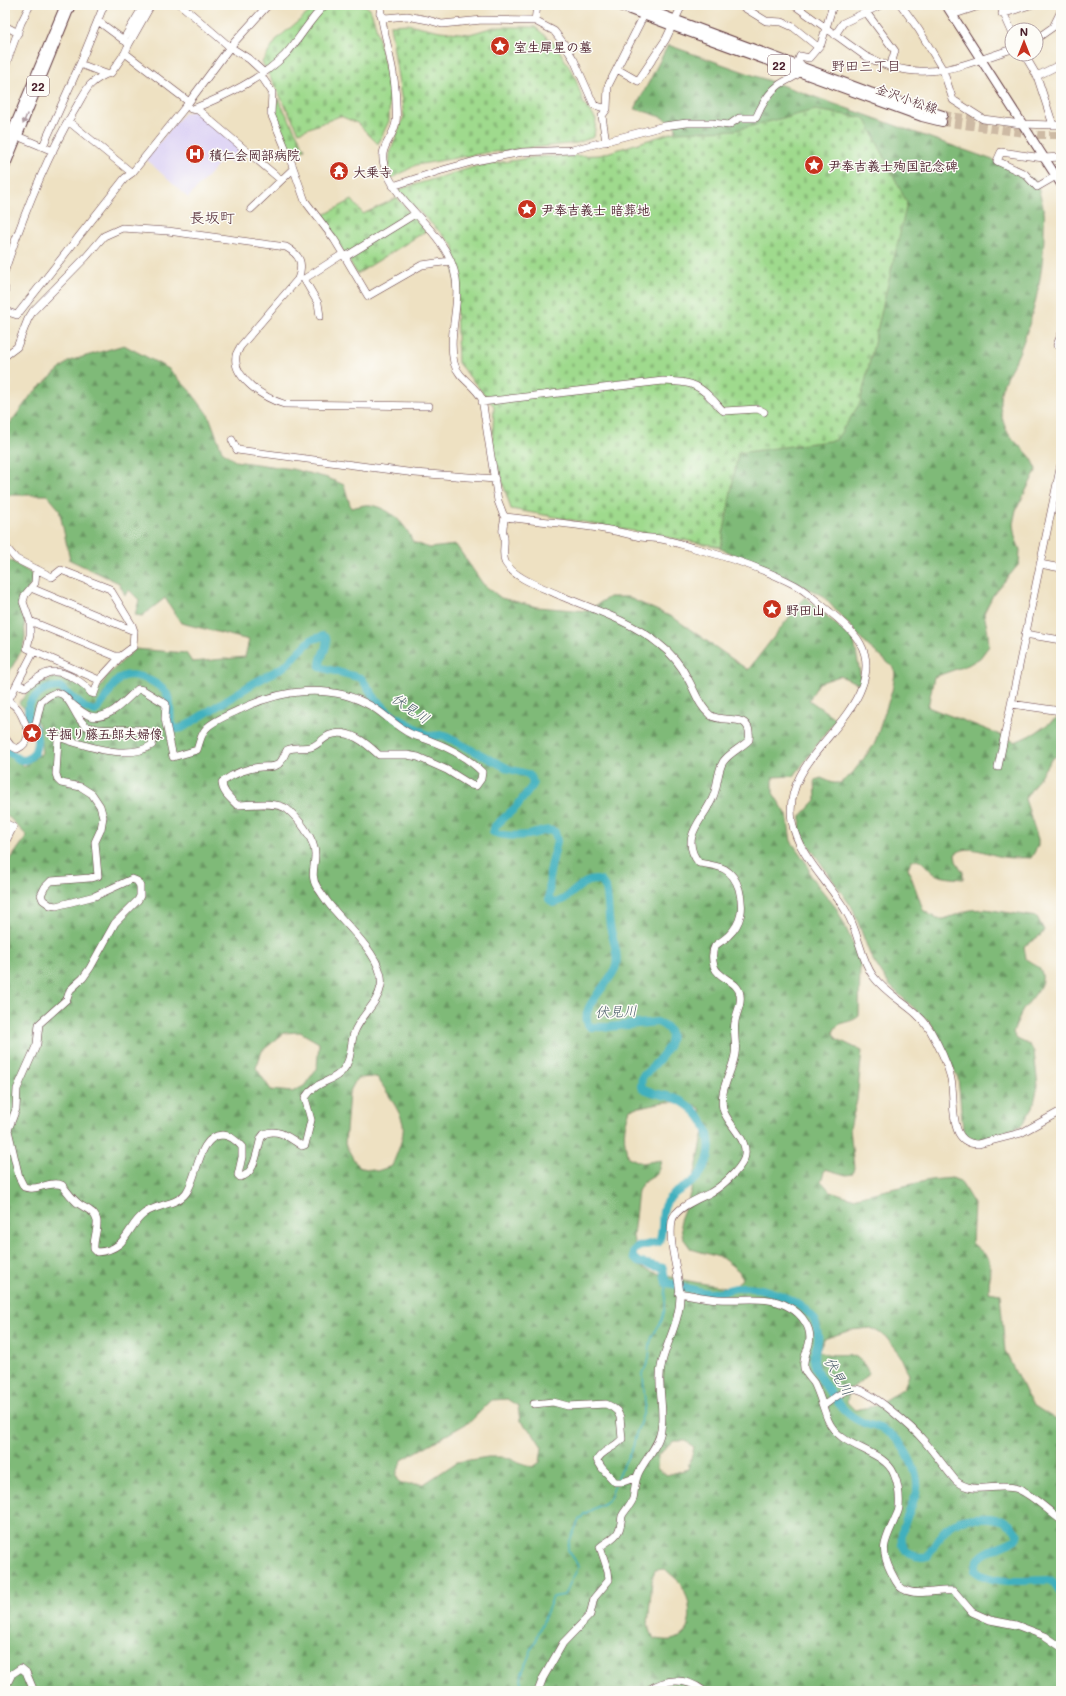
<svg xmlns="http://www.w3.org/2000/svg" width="1066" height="1696" font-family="Mali,'Klee One',sans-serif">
  <defs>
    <pattern id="forest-firs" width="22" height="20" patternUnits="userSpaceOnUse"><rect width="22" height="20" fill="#7fba78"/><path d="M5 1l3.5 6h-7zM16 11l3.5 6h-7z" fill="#6a9763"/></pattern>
    <pattern id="cemetery-stones" width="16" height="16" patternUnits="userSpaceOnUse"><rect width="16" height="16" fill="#9fda8d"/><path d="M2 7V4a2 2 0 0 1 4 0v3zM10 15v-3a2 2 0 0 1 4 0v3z" fill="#8abb7a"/></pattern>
  </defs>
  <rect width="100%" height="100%" fill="#fdfcf7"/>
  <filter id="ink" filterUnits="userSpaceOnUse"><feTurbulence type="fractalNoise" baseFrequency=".025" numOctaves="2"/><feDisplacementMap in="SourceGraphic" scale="8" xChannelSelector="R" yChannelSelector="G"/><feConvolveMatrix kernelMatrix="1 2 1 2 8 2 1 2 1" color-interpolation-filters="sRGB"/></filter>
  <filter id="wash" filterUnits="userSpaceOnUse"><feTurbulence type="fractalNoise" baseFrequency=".012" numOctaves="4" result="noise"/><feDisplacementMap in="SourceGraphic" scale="16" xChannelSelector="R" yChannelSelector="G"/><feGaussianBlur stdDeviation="0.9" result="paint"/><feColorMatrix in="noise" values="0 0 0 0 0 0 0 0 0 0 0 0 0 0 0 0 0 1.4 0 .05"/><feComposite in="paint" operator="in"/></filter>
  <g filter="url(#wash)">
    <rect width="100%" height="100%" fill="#eee1c2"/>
    <path fill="#dfd5f5" d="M194,111l49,39 -11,13 -9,-4 -35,39 -42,-39 38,-46z"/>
    <path fill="url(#forest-firs)" stroke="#646c52" fill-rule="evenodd" d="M668,45l336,119 32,17c3,10 6,20 8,30 1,6 0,14 0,21 0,40 -10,84 -25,121 -7,16 -19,30 -19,48 0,10 3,23 8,32 8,13 27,21 28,38l-20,39 -3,14 2,13 5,13 -1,14 -26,31 -9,18 4,20 1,13 -9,12 -12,7 -34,12 -6,30c29,12 59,21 87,35l20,-9 26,-18v37l-11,9 -25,38 13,40v7l-7,12c-9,-1 -19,1 -28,-1 -17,-3 -34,-14 -48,-3l1,7 7,11v7c-10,-1 -24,-1 -31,-7 -6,-5 -8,-10 -15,-13l-6,2 -3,7 12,33 3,9 14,9h7l26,-9 15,-1 52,8 7,13 -3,5 -17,11 2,13c4,3 10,6 13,9 11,15 -9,31 -16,42 -4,6 -7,16 -10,23l4,6 13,6 4,7 4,34 -5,21 -11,18 -6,3 -38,12 -12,-4 -3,-6 -5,-52 -26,-53 -42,-39 -19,-29 -18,-48 -51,-73 -2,-7 1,-13 15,-16 -1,-20 6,-2 12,5h7l11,-8 23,-30 18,-54 3,-17 -1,-6 -27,-23 -45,-50 -103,-47 10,-74 -174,-302 120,-31 1,-14c-12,-11 -26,-14 -41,-18z
      M124,345l45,24 22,23 18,24 13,35 13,10 57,8 36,9 16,7 7,23c6,-1 13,-4 19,-3 20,3 36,19 43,37l16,6 27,-3 27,39 18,14 36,9 50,4 22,-14h18l47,21 74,52 57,-73 49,43 8,45 -22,-9 -21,7 -10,17 27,19 -42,57 -21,1v16l14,22 4,26 16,23 4,13 26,32 20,43 3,13 -1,51c-10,9 -21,3 -26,17l4,6 25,12 -5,49 -7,28 4,40 -2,6 -6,1 -21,-6 -4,12 9,10 22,7 78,-18 22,-2 8,3 14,23 -2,39 16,14 2,7 -1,28 11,2 5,57 21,43 7,11 28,18v268h-1056v-824l22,-31 -22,-23v-61l19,14 18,-13 -3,-29 -20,-21 14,-17 23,-9 26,9 12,11 14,-22 27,-26 51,4 6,9 53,-5 4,-17 -68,-17 -16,-25 -23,18 -7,-1 4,-15 -10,-10 -4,5 -6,-12 -49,-23 -11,-51 -12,-14h-42v-65l27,-36 37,-33zM300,1032l19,11 -2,25 -13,18 -12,6 -21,-2 -15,-22 6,-17 22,-18zM377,1077c7,11 24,35 26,47 2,13 -7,31 -11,42l-15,5 -19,-4 -13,-23 4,-51 8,-15zM664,1102h24l12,6 5,19 -14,64 -11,29 3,18 8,11 31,9 17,13 3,8 -10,9c-32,-5 -65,-9 -94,-22l-5,-30 5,-45 5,-8 14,-9 4,-14 -19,3 -14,-6c-5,-19 -5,-29 2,-48zM871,1328l14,8 15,19 9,20 -5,13 -29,18 -20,4 -8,-8 2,-12 14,-10 6,-7c-15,-31 -29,-11 -50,-22l5,-12 27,-9zM507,1399l11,7 2,15 13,12 9,14 -2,15 -7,5 -28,-10h-17l-31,5 -33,22h-23l-5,-8 6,-16 69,-39 21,-21zM674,1441h11l9,6 -6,22 -21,6 -10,-6 1,-14zM665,1569c5,5 12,10 16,15 10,15 16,51 -9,56 -5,1 -13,-1 -18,-1l-6,-14 4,-44 3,-11z
      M10,560l21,13 2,10 -10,12 -3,20 4,2 1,19 -2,12 -18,31v-29l3,-24 -3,-9v-55z"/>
    <path fill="url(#cemetery-stones)" stroke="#747c5c" d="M318,5h46l6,4 5,14 15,63 -1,35 -11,23 -21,-21 -17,-7 -41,16 -37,-70 16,-24z
      M408,24l32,7 30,3 24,-7h41l21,18 19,32 9,27 12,15 -2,18 -17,6 -92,10 -69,12 -27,15 1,-27 14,-37 -14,-91z
      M278,99l27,50 -13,8 -18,-42z
      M815,110l50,8 42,85 -47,200 -24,37 -98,13 -17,94 -210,-38 -19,-61 2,-42 -36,-43 -4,-117 -57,-56 80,-24 59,-9 64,-2 74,-23 62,-2z
      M397,198l29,33 -69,43 -35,-58 30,-16 11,14z"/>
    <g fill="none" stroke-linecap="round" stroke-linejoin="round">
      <path stroke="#41b0be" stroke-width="1.5" d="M616,1480l17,-33 3,-13 7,-20 2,-10 -2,-30 6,-16 1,-14 2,-7 10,-17 3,-11 1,-26
        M520,1691l2,-18 31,-76 11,-2 15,-29 -11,-16v-5l11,-25 5,-6 20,-11 6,-5 5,-14"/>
      <path stroke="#41b0be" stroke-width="8" d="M5,747c3,3 5,7 9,9 14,12 24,-5 23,-18 0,-9 -5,-13 -8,-20 -6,-18 16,-32 31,-31l25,21 10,3c12,-9 14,-26 27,-34 13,-7 44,8 47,22 2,7 1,17 2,25l5,5 6,-1 72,-45 31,-17 26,-26 12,-4 3,2c3,10 -7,18 -6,29l3,1 38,10 14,20 15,15 39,23 14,-1 66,34 19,5 4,5 1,6 -17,22 -21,19 -2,6c10,5 24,4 35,3 8,-1 20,-8 27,-3l2,9 -7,31 -1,27 4,4c19,-2 27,-28 48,-22 2,3 4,5 5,8 3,12 2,25 4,37 2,12 9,27 6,40 -4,17 -41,43 -26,61h18l49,-5c33,12 -2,42 -15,55l-1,10c13,9 31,7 43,16 25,15 34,47 16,71 -8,12 -24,15 -33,27 -8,11 -2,28 -8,41l-21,5 -5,5v5l5,5 25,6 3,15c15,1 28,9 44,10 11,0 21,-5 33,-6 22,0 53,12 68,28 5,6 6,13 7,20 2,9 -4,14 -4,23 -1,13 17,37 26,47 6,8 14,14 24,18 7,3 16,4 22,8 11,6 20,20 25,31 4,8 7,16 6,26 -1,18 -29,52 -7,66 6,3 12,4 18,2 6,-11 16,-27 27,-33 12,-7 41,-7 52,0 5,2 8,7 11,11l-2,5c-14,9 -41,11 -41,32 19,15 51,9 73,9l6,3 7,10"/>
    </g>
  </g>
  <g filter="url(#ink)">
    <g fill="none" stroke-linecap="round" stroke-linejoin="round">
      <path stroke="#cdbaa4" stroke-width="8" stroke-dasharray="8 4" stroke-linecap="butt" d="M943,115l44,6
        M942,122l97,13h22"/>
      <g stroke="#633c42" stroke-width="8">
        <path id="minor" d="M181,5l49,42 19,12 13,12v6l10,15 -1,22 19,45 15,42 29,38 11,18 70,-43
          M380,5c1,17 6,31 9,48 4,17 7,33 7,51 0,5 1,12 0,18 -4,21 -21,25 -9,51 16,37 56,58 67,97 9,31 -7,61 0,93 4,15 21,22 28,36l16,102 5,13 2,3c31,4 62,6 93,11 15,2 29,6 43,9 7,1 13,1 20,2 11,2 22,6 33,9 34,9 69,20 101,37 13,7 23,18 35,27 25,20 45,39 32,74 -17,48 -79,79 -70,135 5,34 39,63 55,92 12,20 13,45 26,63 16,22 43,31 57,54 8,14 16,30 20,45 7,21 -5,69 28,69l43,-11 40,-22
          M740,5l26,16 16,1 11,5 25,20
          M794,5l71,51c55,29 93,11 147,-7
          M901,5l18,25 24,40 10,30 30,19 38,5 32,1
          M1000,5l12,27
          M866,12l29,39 -5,16
          M380,13l5,5 22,-2 21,4 14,4 40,-4 53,1 19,10 10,13 10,16 20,45 13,4
          M1002,14l28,-9
          M952,15l30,-10
          M535,21l2,-16
          M5,26l13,7
          M835,35l8,-12 38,-18
          M1036,39l17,-12 8,-16
          M123,40l21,-35
          M129,44l22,-39
          M125,53l64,49
          M1024,54l13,22 24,-12
          M80,64l26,10
          M5,67l16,-44 9,-18
          M617,69l21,12 28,-42 16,-34
          M1037,76l16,49h8
          M191,109l7,1 83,70
          M193,109c32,-13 67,-29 92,-54 15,-16 24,-35 40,-50
          M68,121l64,52
          M5,131l48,20
          M606,142l-4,-26 5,-7 1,-23 36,-71
          M43,146l37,-82 24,-59
          M1056,176l-19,11 -12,-13 -28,-13 4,-9 42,6 18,-1
          M393,186l46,-15 36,-10 48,-9 49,-2 92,-24 23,-3h25l17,2 10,-7h17c5,-12 12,-25 23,-33 8,-6 20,-8 24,-18l-5,-6 2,-5 9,2 12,-14 12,-39
          M251,209l42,-40
          M345,257l23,39 54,-31 28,-4
          M5,270c18,-54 40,-110 69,-159 5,-8 10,-19 16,-26 5,-5 14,-11 21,-12l14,-20 4,-9 -31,-23
          M5,289v3
          M5,311l12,4 108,-137 7,-5 54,-67 44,-59 38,-42
          M320,316l-2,-13 -14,-24 39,-25
          M1057,345l4,-10
          M5,356l12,-9 11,-28 5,-8 53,-54 18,-21 18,-8 46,3 118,16c14,8 18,16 12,32l-58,68c-1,3 -4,6 -4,9 -4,22 30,43 48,48l145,2
          M482,402l181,-21c21,1 32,0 48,17 5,4 8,10 13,13l34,-2 6,3
          M232,440l5,10 178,23 80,6
          M505,517c-1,4 -2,8 -2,12 -1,3 1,5 1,9 1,7 -2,16 1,24 9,17 40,26 56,34 32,13 72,26 98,48 12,9 22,21 29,35 7,12 11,27 22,36 13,10 43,-5 39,25 -8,8 -20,13 -26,22 -6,10 -5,24 -10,35 -9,23 -35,40 -14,66 20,3 33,4 40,26 5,19 3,34 -11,47 -4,4 -10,7 -13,10 -3,5 -3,14 -1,20 4,13 25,15 26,29 2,10 -4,18 -5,27 -2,11 2,22 0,32 -3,19 -16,35 -12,55 4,16 28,31 21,50 -5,12 -23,28 -34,34 -10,5 -36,15 -38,28 -4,25 7,50 8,75 0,24 -12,43 -18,66 -6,22 3,45 -1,68 -2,15 -15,28 -22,42 -5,10 -4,18 -6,27 -3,7 -8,11 -11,17 -1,5 -1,11 -4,16 -3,6 -12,10 -18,15l8,24 1,9 -15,18 -4,17 -27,28 -20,35 -5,13
          M5,546l11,13 36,18 9,-7 49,19 22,36 2,6 -1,16 -12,9 -22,24 -72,-32 3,-13v-14l-7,-19 2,-7 10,-12 1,-14
          M1040,564l21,4
          M31,588l103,43
          M30,621l85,35h6
          M1025,634l36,6
          M17,684l8,3c8,-5 18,-15 28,-15 12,-1 32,11 38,21l3,1 5,-14
          M5,698l3,3 26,-50
          M8,701c14,8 13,16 21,30
          M1011,704l50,7
          M5,738l6,8 6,3 5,-3 4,-4 3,-11 7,-8 5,-21c29,-28 30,18 47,25 14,5 40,1 56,3l6,2 3,8 -1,5c-24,16 -65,1 -91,-7l-3,1 -2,35 2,6 3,3 20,4 11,7 8,12 3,11 -2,12 -6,13 3,34 -8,2 -39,3 -6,6 -4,8 2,5 7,5 6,1 39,-10 37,-17 5,2 3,5v10l-2,4 -23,23 -25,45 -7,10 -13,12 -3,9 -28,25 -2,20 -20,45 -1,20 -8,21 11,47 5,10c13,5 25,-7 38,-2 5,6 10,14 17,19 7,5 16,7 18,17 1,10 -4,18 -3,28l3,3c32,-2 29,-26 48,-39 12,-9 32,-8 41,-20 12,-16 12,-57 36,-58 9,0 15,6 20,12v10l-4,18 2,2c15,-2 17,-27 21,-39l3,-4c14,-7 27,5 38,12l3,-1 6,-25 -6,-22c11,-18 28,-15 38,-28 9,-10 7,-25 11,-37 6,-17 24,-29 27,-47 5,-25 -31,-57 -46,-75 -7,-7 -12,-16 -18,-24 -7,-11 -2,-21 -2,-32 0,-16 -16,-36 -28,-46 -10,-8 -38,-4 -50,-4 -7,-7 -15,-13 -15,-23 11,-8 25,-14 39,-15 4,-1 11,1 16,-2 5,-2 7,-10 10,-15 8,-4 16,-1 24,-3 7,-2 12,-9 19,-12 19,-7 36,8 49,20h28l11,2 29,13 24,15 5,1 5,-7 1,-7c-14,-14 -32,-24 -51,-31 -7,-3 -14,-4 -20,-7 -15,-7 -26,-20 -40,-28 -41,-24 -92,-16 -132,4 -9,4 -29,12 -34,20 -4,5 -6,14 -8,20l-24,7 -8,-38 1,-15 -23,-14 -5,-1c-13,11 -29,32 -48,27 -6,-2 -13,-8 -18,-12
          M998,767l63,-303
          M5,823l8,4 -8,16
          M679,1293c13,2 26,5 39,6 24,2 49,-5 71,8 13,7 24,22 20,37 -2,8 -8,19 -4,27 2,4 6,8 9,12 6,12 9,25 14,37 12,29 56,29 66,54 4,10 6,22 5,33 0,4 -3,9 -5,14 -10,22 -14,28 -3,51 3,5 6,14 12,17 15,8 35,0 51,2l18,21 18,8 26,5 29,11 16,11
          M534,1404l19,-2 15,4 38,-2 6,3 5,4 3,6 2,22c-7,9 -20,11 -25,21l5,8 13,14h8l14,-5
          M823,1406c8,-5 19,-16 29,-17 15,-3 63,41 73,53 11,13 20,26 31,39 18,15 42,1 62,8 16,7 29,21 43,31
          M5,1688l7,-14 9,-6 5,4 8,19
          M647,1691c19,-13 38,-14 57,0"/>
      </g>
      <g stroke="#633c42" stroke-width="10">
        <path id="major" d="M617,5l55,21 250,91 20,5
          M636,5l234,87 73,23
          M946,5l115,179
          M5,148l60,-143
          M5,167l66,-162"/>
      </g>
      <use href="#minor" stroke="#fff" stroke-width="7"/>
      <use href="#major" stroke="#fff" stroke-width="8"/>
    </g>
    <defs><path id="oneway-solid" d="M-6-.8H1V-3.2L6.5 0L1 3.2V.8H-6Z"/></defs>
    <use fill="#ae9aa0" href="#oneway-solid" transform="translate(25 119) rotate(112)"/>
  </g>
  <defs>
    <g id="sight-disc" transform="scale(1)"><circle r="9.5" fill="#c8321e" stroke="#fdfcf7"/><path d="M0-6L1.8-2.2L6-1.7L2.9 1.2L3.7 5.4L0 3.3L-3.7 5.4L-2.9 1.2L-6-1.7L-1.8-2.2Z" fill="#fff"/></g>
    <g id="hospital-disc" transform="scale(1)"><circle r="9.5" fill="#c8321e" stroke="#fdfcf7"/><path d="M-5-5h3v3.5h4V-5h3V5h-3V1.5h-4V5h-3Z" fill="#fff"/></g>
    <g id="temple-disc" transform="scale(1)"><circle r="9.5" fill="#c8321e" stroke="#fdfcf7"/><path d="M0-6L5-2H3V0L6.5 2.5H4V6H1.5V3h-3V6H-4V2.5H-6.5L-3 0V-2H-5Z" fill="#fff"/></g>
  </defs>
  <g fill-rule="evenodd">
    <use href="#sight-disc" x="500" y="46"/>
    <use href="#hospital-disc" x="195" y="154"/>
    <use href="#sight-disc" x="814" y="165"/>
    <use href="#temple-disc" x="339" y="171"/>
    <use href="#sight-disc" x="527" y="209"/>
    <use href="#sight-disc" x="772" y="609"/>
    <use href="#sight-disc" x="32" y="733"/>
  </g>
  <g text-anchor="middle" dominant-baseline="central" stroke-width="3" stroke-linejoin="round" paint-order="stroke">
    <g fill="#fdfcf7" stroke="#806168" stroke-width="1">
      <rect x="768" y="55" width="22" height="20" rx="3"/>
      <rect x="27" y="76" width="22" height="20" rx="3"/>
    </g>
    <g font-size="12" font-weight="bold" fill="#4a1f2b">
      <text x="779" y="65">22</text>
      <text x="38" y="86">22</text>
    </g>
    <g font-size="13" font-weight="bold" fill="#4a1f2b" stroke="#fdfcf7" text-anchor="start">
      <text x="514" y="46">室生犀星の墓</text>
      <text x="209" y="154">積仁会岡部病院</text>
      <text x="828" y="165">尹奉吉義士殉国記念碑</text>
      <text x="353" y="171">大乗寺</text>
      <text x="541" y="209">尹奉吉義士 暗葬地</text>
      <text x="786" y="609">野田山</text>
      <text x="46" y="733">芋掘り藤五郎夫婦像</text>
    </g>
    <g font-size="13" fill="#4a1f2b" stroke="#fdfcf7">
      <text transform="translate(907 98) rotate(19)">金沢小松線</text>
    </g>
    <g font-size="14" fill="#4a1f2b" stroke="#fdfcf7">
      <text x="866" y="65">野田三丁目</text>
    </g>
    <g font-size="14" font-style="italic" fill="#465966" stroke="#fdfcf7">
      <text transform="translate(411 708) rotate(34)">伏見川</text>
      <text transform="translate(616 1011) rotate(-2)">伏見川</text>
      <text transform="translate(839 1376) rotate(60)">伏見川</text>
    </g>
    <g font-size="15" fill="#4a1f2b" stroke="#fdfcf7">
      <text x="212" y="217">長坂町</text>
    </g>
  </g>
  <rect width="1066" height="1696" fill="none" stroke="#fdfcf7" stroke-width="20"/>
  <g transform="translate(1024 42)"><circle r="19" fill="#fdfcf7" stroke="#b5a4a5"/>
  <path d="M0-3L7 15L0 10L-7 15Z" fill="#c8321e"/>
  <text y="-6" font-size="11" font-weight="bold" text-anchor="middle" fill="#4a1f2b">N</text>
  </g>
</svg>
